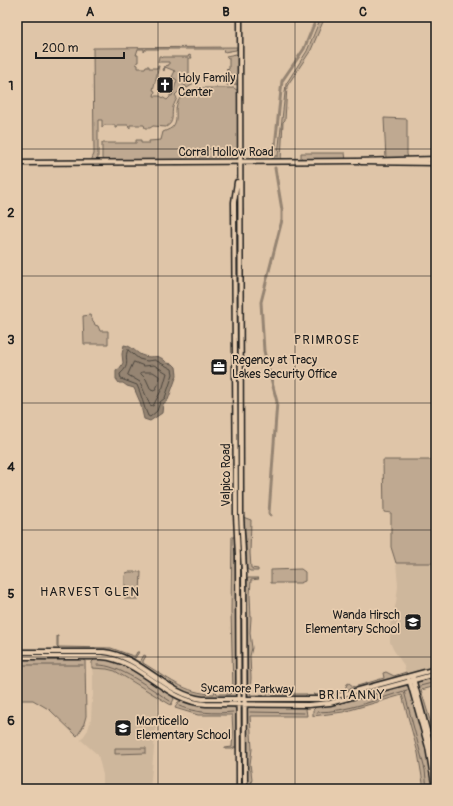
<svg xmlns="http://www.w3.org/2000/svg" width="453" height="806" font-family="Pangolin,sans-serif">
  <rect width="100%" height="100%" fill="#dfc5a8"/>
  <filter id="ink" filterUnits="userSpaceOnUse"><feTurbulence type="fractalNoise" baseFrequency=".025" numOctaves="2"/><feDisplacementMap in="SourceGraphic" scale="8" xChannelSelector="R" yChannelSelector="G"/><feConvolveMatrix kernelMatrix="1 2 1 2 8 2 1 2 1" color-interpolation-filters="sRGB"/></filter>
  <g filter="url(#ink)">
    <path fill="#ceb79c" d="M396,563h40v103l-29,9 -4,-11 -10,-15 -3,-7v-16l6,-23 2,-17z
      M92,668l15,1 8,2 44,27 -9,91h-47v-14l-5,-20 -17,-15 7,-10 3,-11 1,-19 1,-4v-20z"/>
    <path fill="#bfa991" stroke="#6e6256" d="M321,17h4l-14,33 -24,36 -2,34 -2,2 -2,38h-9l1,-4h5v-2l8,-70 21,-33z
      M238,47l-2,3 -12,2 -1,-3h-77l-2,3v-3h-6l-2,6h2v7h-1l-1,2 2,1v3h7l1,-2h3v2h8l1,-2h1l-6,24 2,1 -1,5h6l7,4 3,-3v-2l2,1 5,-16 -5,-3 3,-6 -10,-4 -1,4 -1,-1 2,-4 4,-1v-3h-11l1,-6h2l1,1h26l1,-2 2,1 1,2h-3v18h3v9l-5,3 -2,-3 -10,10 2,3c-1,2 -3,6 -4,9 -2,8 2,15 -7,20l-13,-1 -3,2h-5l-1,-3h-14v3h-1l-1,-3h-11v3h-2v-3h-11l-2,3v-8h-4v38l-1,3h-6l3,-7 -1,-106z
      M236,54l2,3v27l-11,1 -1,-1 3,-1v-12l-3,-1 3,-1v-11l-3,-1v-1z
      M198,88h36l4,3v66l-3,3 -132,1 -1,-3v-15h34v-3h5v3h8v-2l12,-1 2,-8c4,-2 9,-3 11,-7 3,-5 2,-11 2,-16 1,-12 11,-19 22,-21z
      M384,118l23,1v35l1,4 -22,1z
      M301,153h44l1,7h-45z
      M90,315l3,6 1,1 1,3 3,1 2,5h8v13h-24l-1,-28z
      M383,460h53v103h-40l-5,-16v-34l-7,-1z
      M243,517l8,3 -1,33 1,15 7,1v2h-8l-3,-2 -1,-28z
      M232,537h3l1,158 -2,2h-31l-15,-3 -46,-28 -2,-4 4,-7 2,1 -3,5v2c24,14 42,31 71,31l1,-3h1l1,3h13l3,-3 -2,-80z
      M301,569l4,3v9l-5,2h-29v-13z
      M129,572h12l-1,21 -2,6h-13v-23l1,-3z
      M248,578h10l1,1 -8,1 -1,16 1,22 -1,15 2,15 -2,8 1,22 -1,15 1,2h16l3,-6h3l3,5h31l-3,4h-53l-3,-2 -1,-116z
      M57,636h1v11l53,1 22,8h2l2,-4h2l-4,6 -3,1c-24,-12 -47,-9 -72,-9l-3,-3z
      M17,659h65l3,1 1,56 -3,11 -6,9 -27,-26 -17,-10h-16z
      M95,659h12l15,5 50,31 2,4 -3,6 -56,-34 -8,-2 -15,-1v-6z
      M386,672l8,4 12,-4 1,3 -73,21 -18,1 -3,-3c10,3 22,-2 32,-5l2,-5 2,-1 5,4 30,-9 -1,-5z
      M436,676v10l-15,4 15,50v12l-19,-67 1,-4z
      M405,685l4,2 17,60 8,42h-10l-6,-36 -16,-58 -59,17 -30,4v-6l3,-3 23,-4z
      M182,701l18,5 34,1 2,3v37l-4,2h-7v-1l7,-1 1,-15 -1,-17h-34l-23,-7 3,-6z
      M251,706l53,1 2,2 1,7h-57l2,33 -2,15 2,15 -2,10h-3v-80z
      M115,748h31v5l-31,1z"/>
    <path fill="#958472" stroke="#655a50" d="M124,345c9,1 12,9 20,11 11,3 13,-4 23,7l6,1 3,3 1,8 -9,25 -5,4 -1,9 -12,8 -6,-2 -4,-17 -6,-14 -7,-2 -4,-3h-4l-3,-4v-8l4,-3 3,-5 -1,-9z"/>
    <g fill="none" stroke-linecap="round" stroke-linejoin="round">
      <path stroke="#4c463e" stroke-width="1" d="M128,350l11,9 8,2 8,-1 17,9 1,5 -8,24 -5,4 -3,9 -7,6 -2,-1c-5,-10 -6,-21 -11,-31l-16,-6 -1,-5c12,-10 3,-15 8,-24z
        M134,362l10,4 10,-1 13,8 -4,14 -10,19 -3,-1 -10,-23 -12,-7z
        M142,372h11l6,4 -1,9 -4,6 -3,-1 -5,-11 -5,-5z"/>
      <path stroke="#655a50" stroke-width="1" d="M17,665h66
        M97,665c22,-1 54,24 73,36
        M420,686l16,-4
        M404,691l21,79 2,19
        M179,706c16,7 36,8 54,6
        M250,712l54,1
        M317,712c31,0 60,-13 90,-22"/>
      <path stroke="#958472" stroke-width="3" d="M274,156l8,-75 22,-32 13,-32
        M270,515l-1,-2 8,-111 -13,-51 -3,-49 21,-82v-10l-7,-42"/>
      <g stroke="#1c1c1c" stroke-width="7">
        <path id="secondary" d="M240,17l1,497 3,58 1,217
          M237,182l-3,20 2,313 2,41 1,233
          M17,652h87c37,4 62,43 99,47h123l110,-30
          M17,657h85c39,3 64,45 104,47l102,1 22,-2 106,-29
          M413,678l23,86
          M409,679l19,68 7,42"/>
      </g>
      <g stroke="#1c1c1c" stroke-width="7">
        <path id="primary" d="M361,162l75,1
          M17,163l339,-2 80,-2"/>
      </g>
      <use href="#secondary" stroke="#e7ccae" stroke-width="4"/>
      <use href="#primary" stroke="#e7ccae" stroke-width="4"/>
    </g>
  </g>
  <path fill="none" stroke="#1c1c1c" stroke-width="1" stroke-opacity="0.55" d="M158,17v772M295,17v772M17,149h419M17,276h419M17,403h419M17,530h419M17,657h419"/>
  <defs>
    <g id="church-square" transform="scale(0.9)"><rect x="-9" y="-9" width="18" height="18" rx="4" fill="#1c1c1c" stroke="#e7ccae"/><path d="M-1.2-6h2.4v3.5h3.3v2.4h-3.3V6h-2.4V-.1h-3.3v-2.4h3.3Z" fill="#fff"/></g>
    <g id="office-square" transform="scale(0.9)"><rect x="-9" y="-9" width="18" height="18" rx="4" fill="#1c1c1c" stroke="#e7ccae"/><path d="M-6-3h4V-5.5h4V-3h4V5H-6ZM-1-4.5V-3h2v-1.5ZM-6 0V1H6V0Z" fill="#fff"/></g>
    <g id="school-square" transform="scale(0.9)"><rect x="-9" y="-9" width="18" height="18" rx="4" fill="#1c1c1c" stroke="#e7ccae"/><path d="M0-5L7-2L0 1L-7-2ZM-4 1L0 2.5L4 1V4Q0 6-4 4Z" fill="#fff"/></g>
  </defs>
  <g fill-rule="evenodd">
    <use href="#church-square" x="165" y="85"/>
    <use href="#office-square" x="219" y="367"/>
    <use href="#school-square" x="413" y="622"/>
    <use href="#school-square" x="123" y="728"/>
  </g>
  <g text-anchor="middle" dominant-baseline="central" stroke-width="3.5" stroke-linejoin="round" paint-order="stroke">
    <g font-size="12" fill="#1c1c1c" stroke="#e7ccae" text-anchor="start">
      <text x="178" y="78">Holy Family<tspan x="178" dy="14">Center</tspan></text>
      <text x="232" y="360">Regency at Tracy<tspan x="232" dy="14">Lakes Security Office</tspan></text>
      <text x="400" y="615" text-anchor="end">Wanda Hirsch<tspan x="400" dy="14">Elementary School</tspan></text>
      <text x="136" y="721">Monticello<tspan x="136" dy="14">Elementary School</tspan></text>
    </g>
    <g font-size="12" fill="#1c1c1c" stroke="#e7ccae">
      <text x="226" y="152">Corral Hollow Road</text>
      <text transform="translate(226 475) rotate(-90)">Valpico Road</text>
      <text transform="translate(247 689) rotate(1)">Sycamore Parkway</text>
    </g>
    <g font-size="13" letter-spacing="1" fill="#1c1c1c" stroke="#e7ccae">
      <text x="327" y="340">PRIMROSE</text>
      <text x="90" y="592">HARVEST GLEN</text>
      <text x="352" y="695">BRITANNY</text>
    </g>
  </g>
  <rect width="453" height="806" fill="none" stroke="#e7ccae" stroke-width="44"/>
  <path d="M36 52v6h88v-6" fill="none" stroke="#1c1c1c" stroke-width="2"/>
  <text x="42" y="52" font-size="12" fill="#1c1c1c" stroke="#e7ccae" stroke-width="3" paint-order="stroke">200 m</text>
  <rect x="22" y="22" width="409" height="762" fill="none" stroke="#1c1c1c" stroke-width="1.5"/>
  <g font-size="13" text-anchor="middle" font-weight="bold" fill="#1c1c1c">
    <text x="90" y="16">A</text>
    <text x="226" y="16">B</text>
    <text x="363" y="16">C</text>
    <text x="11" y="90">1</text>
    <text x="11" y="217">2</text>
    <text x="11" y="344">3</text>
    <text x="11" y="471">4</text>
    <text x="11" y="598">5</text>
    <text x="11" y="725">6</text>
  </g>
</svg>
